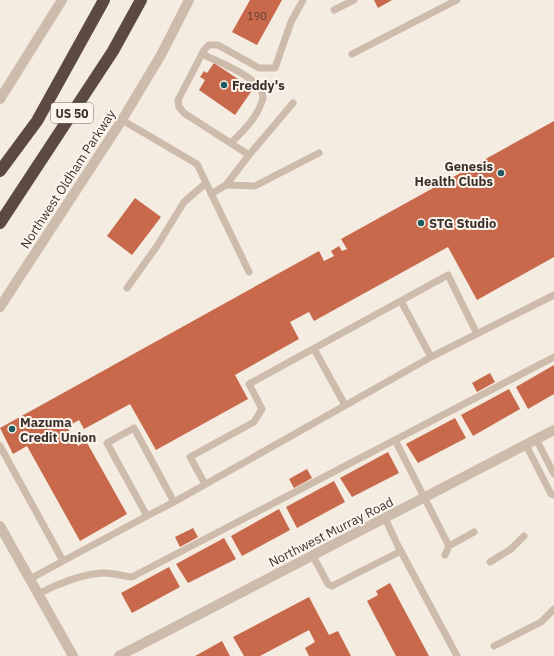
<svg xmlns="http://www.w3.org/2000/svg" width="554" height="656" font-family="'IBM Plex Sans',sans-serif">
  <rect width="100%" height="100%" fill="#f4ebe1"/>
  <path fill="#c8694b" d="M250,0h32l-25,45 -25,-13z
    M374,0h18l-14,8z
    M214,63l39,26 -18,26 -36,-25 6,-10 -5,-3 4,-6 3,2z
    M554,121v136l-77,43 -29,-53 -134,74 -5,-9 -19,10 9,17 -64,36 13,24 -92,51 -26,-46 -46,25 -5,-9 -12,7 11,19 8,-5 41,73 -47,27 -53,-95 -14,8 -13,-26 319,-177 5,10 10,-5 -3,-5 8,-5 3,5 5,-2 -6,-10z
    M135,198l26,19 -29,38 -25,-19z
    M554,365v29l-26,15 -12,-22z
    M490,373l5,9 -18,10 -5,-9z
    M509,389l11,20 -47,27 -12,-21z
    M455,418l11,20 -48,25 -12,-19z
    M388,452l11,21 -47,24 -12,-19z
    M307,469l5,9 -18,10 -5,-9z
    M334,481l11,21 -48,26 -11,-21z
    M279,509l11,21 -48,26 -11,-20z
    M193,528l5,9 -18,10 -5,-10z
    M224,538l12,21 -48,24 -12,-19z
    M169,567l11,20 -48,26 -11,-20z
    M390,583l39,73h-33l-29,-55 11,-6 -2,-4z
    M309,597l20,38 9,-4 13,25h-42l-4,-8 10,-6 -6,-12 -49,26h-16l-11,-19z
    M222,641l8,15h-35z"/>
  <g fill="none" stroke-linecap="round" stroke-linejoin="round">
    <path stroke="#cdbbac" stroke-width="7" d="M334,10l20,-10
      M202,54c16,8 61,24 61,44 0,1 -2,6 -2,6 -6,16 -18,27 -30,39
      M352,54l105,-54
      M122,120l75,44 52,108
      M249,155l-65,-42 -5,-6 -1,-7 26,-50 5,-5h9l41,23h16l16,-46 12,-22
      M226,185l29,1 64,-33
      M211,194l15,-9 23,-30 44,-52
      M127,288l30,-42 27,-44 22,-19
      M401,301l30,56
      M314,349l31,56
      M536,439l18,35
      M395,440l54,106
      M526,445l25,49 3,1
      M0,446l63,115 -33,18
      M205,484l-15,-27 64,-35 8,-13 -13,-25 199,-109 29,59
      M147,516l27,-14
      M385,518l12,26 60,112
      M445,555l4,-9 25,-14
      M313,556l15,28 4,2 69,-35
      M63,561l84,-45 -40,-73 27,-15 40,74 257,-145 123,-62
      M490,562l21,-13 13,-13
      M38,594c17,-9 46,-21 66,-21 9,0 19,3 28,4l422,-220
      M494,646l47,-24 13,-13"/>
    <path stroke="#cdbbac" stroke-width="10" d="M0,99l62,-99
      M0,307l122,-187 39,-65 28,-55
      M0,526l73,130
      M119,656l435,-226"/>
    <path stroke="#5c4a42" stroke-width="12" d="M0,171l37,-50 67,-121
      M0,223l113,-172 28,-51"/>
  </g>
  <g fill="#1f5a5e" stroke="#fbf5ee" stroke-width="1.5">
    <circle cx="224" cy="85" r="4"/>
    <circle cx="501" cy="173" r="4"/>
    <circle cx="421" cy="223" r="4"/>
    <circle cx="12" cy="429" r="4"/>
  </g>
  <g text-anchor="middle" dominant-baseline="central" stroke-width="4" stroke-linejoin="round" paint-order="stroke">
    <g font-size="11" fill="#5e3e33">
      <text x="257" y="16">190</text>
    </g>
    <rect fill="#fbf5ee" stroke="#756b66" stroke-width="1" x="51" y="103" width="42" height="20" rx="3"/>
    <g font-size="12" font-weight="bold" fill="#3b302b">
      <text x="72" y="113">US 50</text>
    </g>
    <g font-size="13" font-weight="bold" fill="#3b302b" stroke="#fbf5ee" text-anchor="start">
      <text x="232" y="85">Freddy's</text>
      <text x="493" y="166" text-anchor="end">Genesis<tspan x="493" dy="15">Health Clubs</tspan></text>
      <text x="429" y="223">STG Studio</text>
      <text x="20" y="422">Mazuma<tspan x="20" dy="15">Credit Union</tspan></text>
    </g>
    <g font-size="13" fill="#3b302b" stroke="#fbf5ee">
      <text transform="translate(68 179) rotate(-57)">Northwest Oldham Parkway</text>
      <text transform="translate(331 532) rotate(-27)">Northwest Murray Road</text>
    </g>
  </g>
</svg>
